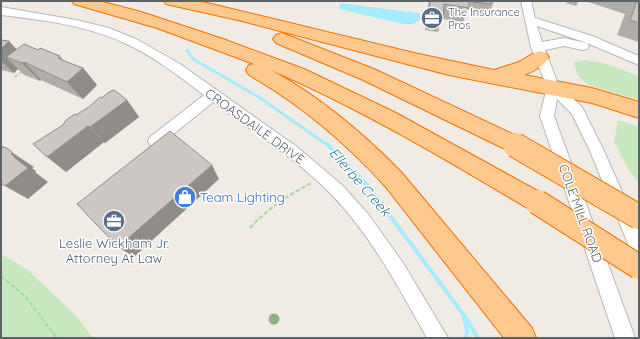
<svg xmlns="http://www.w3.org/2000/svg" width="640" height="339" font-family="Quicksand,sans-serif">
  <rect width="100%" height="100%" fill="#f0ebe4"/>
  <path fill="#c8e9bf" d="M586,60l21,4 32,12v24l-50,-15 -11,-9 -5,-14z
    M618,120l21,7v56l-10,-13 -15,-28z
    M1,254l27,16 49,47 16,21h-92z"/>
  <path fill="#a5ecff" d="M340,3l78,10 2,1v6l-6,4h-11l-64,-15z"/>
  <g fill="none" stroke-linecap="round" stroke-linejoin="round">
    <path stroke="#a5ecff" stroke-width="3" d="M187,50l6,9 64,37 72,50"/>
    <path stroke="#a5ecff" stroke-width="4" d="M328,145l40,41 95,128 15,24
      M464,318l3,13 -1,7"/>
    <g stroke="#b5b9bc" stroke-width="2">
      <path id="minor" d="M521,1h10l4,17 57,18 47,20v9l-52,-22 2,3 -2,3 -4,1 -19,-4 -19,4 13,34 24,23 22,44 35,79v28l-6,-2 -43,-105 -18,-37 -15,-15 -3,17 81,222h-20l-75,-222 7,-29 -16,-40zM537,26l47,16 2,1 -22,-5 -22,4z
        M1,7l75,13 33,8 29,12 42,24 117,83 45,38 26,29 35,49 45,75h-21c-28,-50 -56,-103 -96,-144 -35,-36 -78,-62 -118,-92l-53,43 -5,2 -5,-2 -2,-4 2,-4 54,-42c-24,-18 -47,-36 -73,-49 -40,-20 -86,-26 -130,-31z"/>
    </g>
    <g stroke="#f47100" stroke-width="2">
      <path id="highway" d="M72,1h27l42,11 82,27 81,30 92,44 149,82 4,7 -4,7 -8,4 -8,-4c-84,-50 -168,-100 -258,-139 49,27 91,62 130,102l131,156 4,10h-32l-119,-152c-40,-44 -84,-81 -136,-111l-3,-5 3,-5 5,-1 -97,-36 -83,-24z
        M164,1h33l10,2 207,50 80,17 25,-8 15,-9 6,-2 6,2 3,4c-6,10 -15,14 -25,18l68,13 47,14v16l-47,-15 -143,-28 -207,-54 -76,-17z
        M282,33l94,37 143,67 4,6 -4,6 -7,3 -7,-3 -142,-69 -87,-37 -3,-4 3,-4z"/>
    </g>
    <path stroke="#a1dca3" stroke-width="1.5" stroke-dasharray="3.5 1.5" stroke-linecap="butt" d="M15,77l7,-6"/>
    <path stroke="#a1dca3" stroke-width="2" stroke-dasharray="4.5 2" stroke-linecap="butt" d="M250,228c17,-19 39,-33 61,-45
      M1,276l23,19 33,43"/>
    <use href="#minor" fill="#fff" fill-rule="evenodd"/>
    <use href="#highway" fill="#ffc88c" fill-rule="evenodd"/>
    <g stroke="#f47100" stroke-width="20" stroke-linecap="butt">
      <path id="highway-bridge-far1" d="M512,143l4,3"/>
    </g>
    <g stroke="#f47100" stroke-width="26" stroke-linecap="butt">
      <path id="highway-bridge" d="M515,145l124,72
        M537,202l102,65"/>
    </g>
    <use href="#highway-bridge-far1" stroke="#ffc88c" stroke-width="18"/>
    <use href="#highway-bridge" stroke="#ffc88c" stroke-width="24"/>
  </g>
  <circle fill="#8eb280" cx="274" cy="319" r="5.5"/>
  <path fill="#b0aca8" d="M429,1h40v7l-6,14 -21,-3 -4,13 -13,-2 2,-21z
    M470,1h24l-3,8h-2l-1,2 -18,-1 -1,-7z
    M567,1h12l-3,5 -10,-3z
    M585,1h54v41l-22,-7 8,-21z
    M1,40l16,10h21l22,6 3,4 4,2 16,6 14,17 -14,14 -42,-19 -1,1 -16,-6 -6,-6 -4,4 -13,-3z
    M102,98l25,2 12,17 -34,26 -1,-1 -38,30 -3,-47z"/>
  <path fill="#908c88" d="M9,41l17,19 -2,2 17,18 -1,1 -18,-18 -16,-6 12,12 -4,4 -13,-12v-12z
    M83,68l14,17 -14,14 -16,-17z
    M127,100l12,17 -34,26 -15,-16z
    M88,126l16,16 -38,30 -19,-15z
    M1,145l33,22 -2,1 4,3 -1,1 13,10 -20,17 -23,-13 9,-29 -13,-10z
    M212,165l7,14 -85,78 -16,-10z"/>
  <path fill="#cdc8c3" stroke="#908c88" d="M430,1h39v7l-25,-4 -1,14 -14,-2z
    M473,1h18v3l-18,-2z
    M637,1h2v22l-9,-3z
    M1,40l8,1 -8,8z
    M24,44l14,6 2,-2 20,8 -2,2 9,4 16,6 -16,14 -43,-20 -2,1 -16,-6z
    M114,90l13,10 -37,27 -2,-1 -41,31 -14,-13 30,-19 3,-5 9,-6 1,1 13,-8 11,-10 2,1 7,-6z
    M170,131l42,34 -94,82 -41,-43z
    M1,147l6,1 6,5 -2,1 4,2 -1,1 14,11 -23,18 -4,-3z"/>
  <defs>
    <g id="office-disc" transform="scale(1.15)"><circle r="9.5" fill="#5c6f8a" stroke="#fff"/><path d="M-6-3h4V-5.5h4V-3h4V5H-6ZM-1-4.5V-3h2v-1.5ZM-6 0V1H6V0Z" fill="#fff"/></g>
    <g id="shop-disc" transform="scale(1.15)"><circle r="9.5" fill="#3f7fe0" stroke="#fff"/><path d="M-5-2.5h2.3a2.7 3.5 0 0 1 5.4 0H5L5.5 6h-11ZM-1.5-2.5h3a1.5 2.3 0 0 0-3 0Z" fill="#fff"/></g>
  </defs>
  <g fill-rule="evenodd">
    <use href="#office-disc" x="432" y="18"/>
    <use href="#shop-disc" x="185" y="197"/>
    <use href="#office-disc" x="114" y="221"/>
  </g>
  <g text-anchor="middle" dominant-baseline="central" stroke-width="3" stroke-linejoin="round" paint-order="stroke">
    <g font-size="11" fill="#4e5e75" stroke="#fff" text-anchor="start">
      <text x="448" y="12">The Insurance<tspan x="448" dy="13">Pros</tspan></text>
    </g>
    <g font-size="13" fill="#5c6366" stroke="#fff">
      <text transform="translate(255 126) rotate(36)">CROASDAILE DRIVE</text>
      <text transform="translate(581 213) rotate(70)">COLE MILL ROAD</text>
    </g>
    <g font-size="13" fill="#366cbe" stroke="#fff" text-anchor="start">
      <text x="200" y="197">Team Lighting</text>
    </g>
    <g font-size="13" fill="#4e5e75" stroke="#fff">
      <text x="114" y="243">Leslie Wickham Jr.<tspan x="114" dy="15">Attorney At Law</tspan></text>
    </g>
    <g font-size="14" font-style="italic" fill="#327e9d" stroke="#fff">
      <text transform="translate(360 182) rotate(49)">Ellerbe Creek</text>
    </g>
  </g>
  <rect width="640" height="339" fill="none" stroke="#5c6366" stroke-width="4"/>
</svg>
